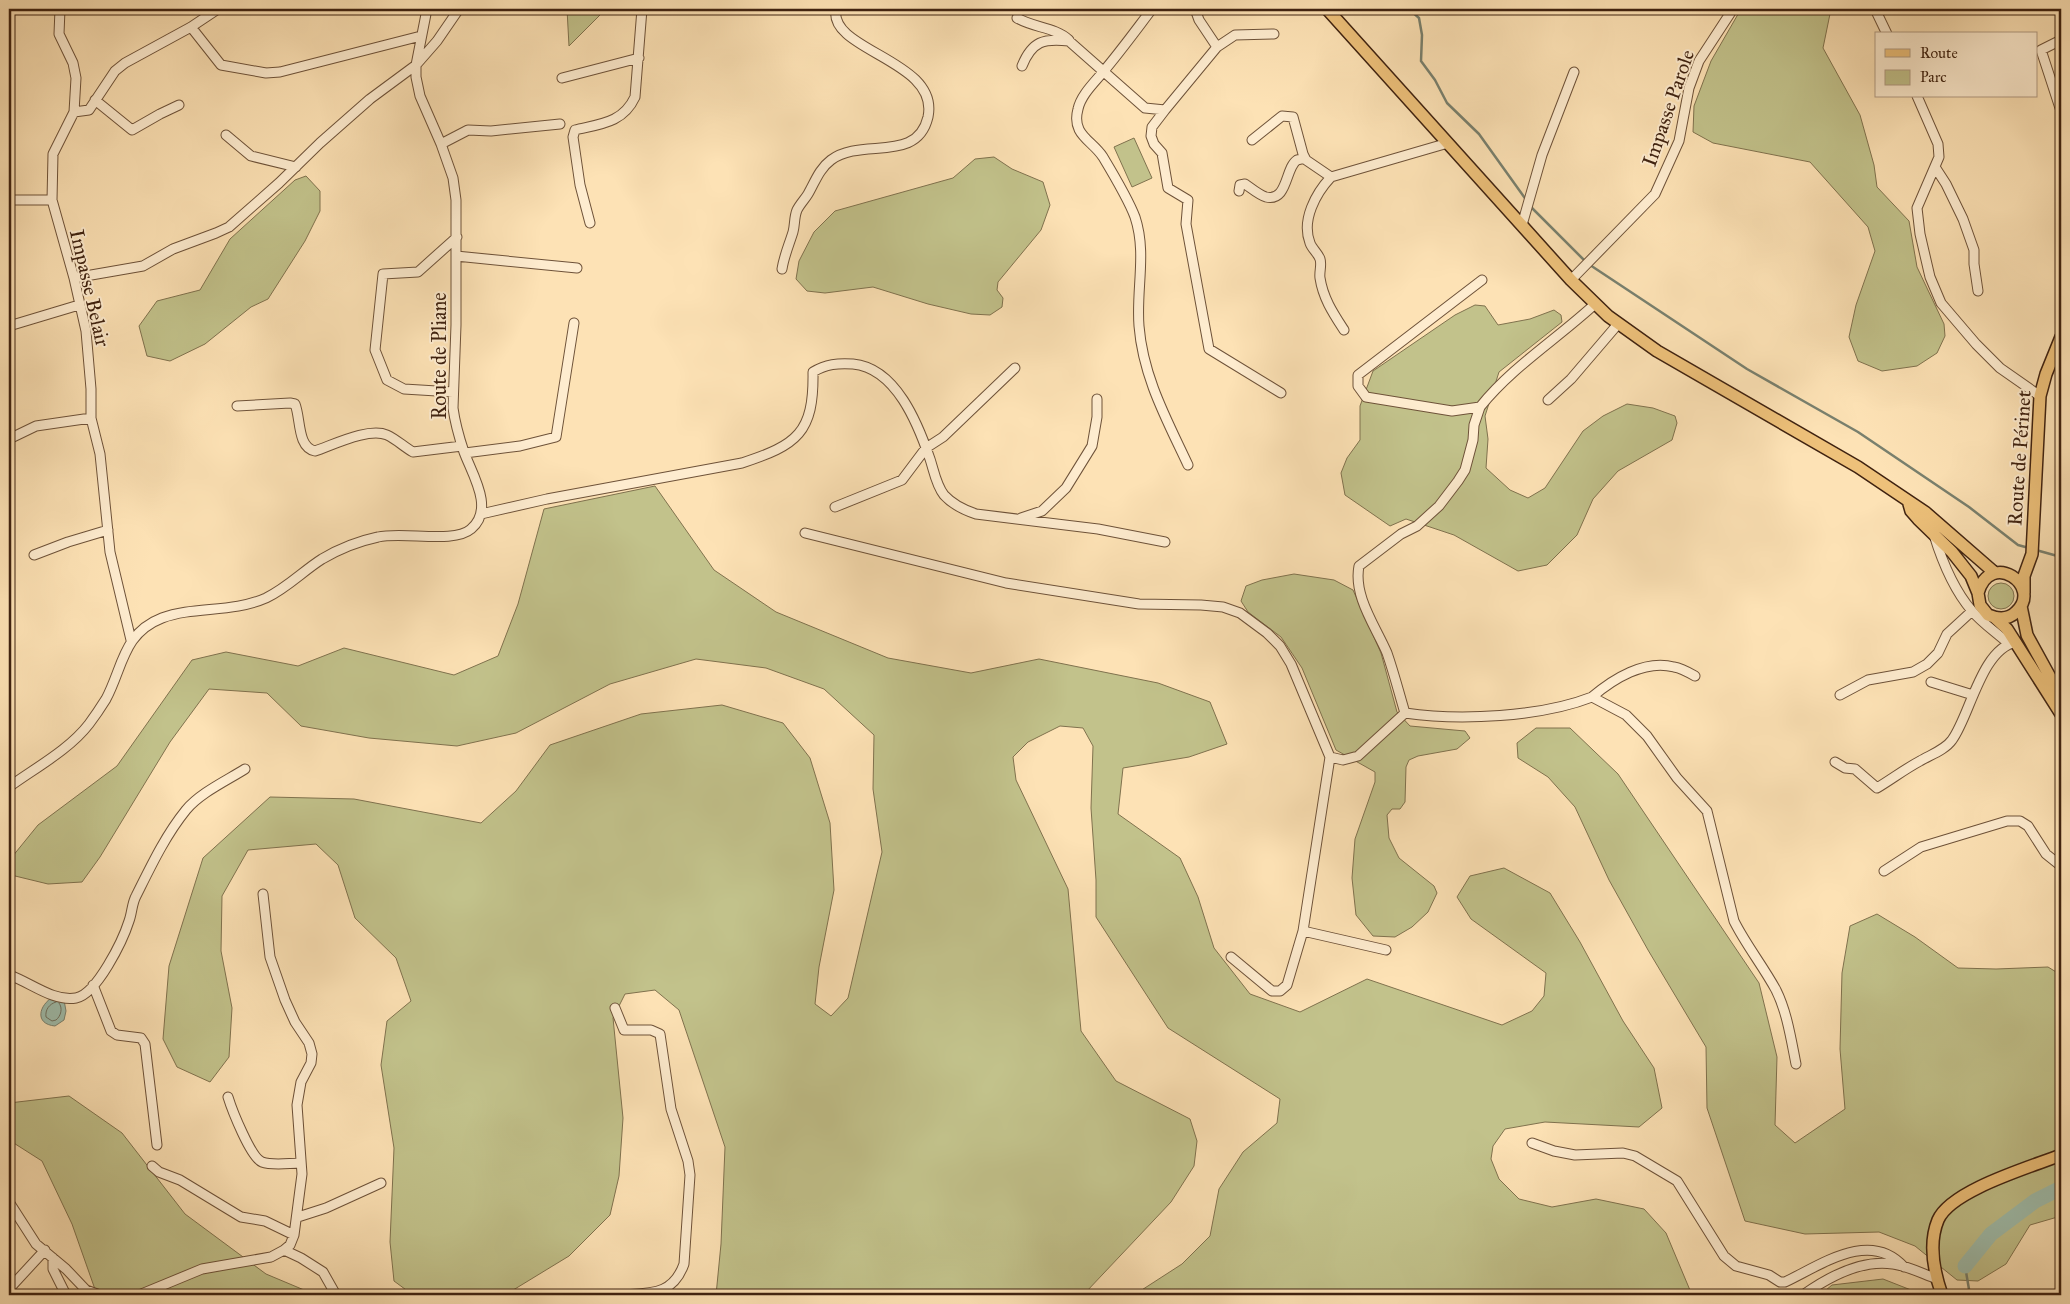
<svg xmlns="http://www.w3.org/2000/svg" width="2070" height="1304" font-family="'IM FELL Great Primer',serif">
  <rect width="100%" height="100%" fill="#fde2b5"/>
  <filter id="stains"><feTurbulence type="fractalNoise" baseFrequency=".004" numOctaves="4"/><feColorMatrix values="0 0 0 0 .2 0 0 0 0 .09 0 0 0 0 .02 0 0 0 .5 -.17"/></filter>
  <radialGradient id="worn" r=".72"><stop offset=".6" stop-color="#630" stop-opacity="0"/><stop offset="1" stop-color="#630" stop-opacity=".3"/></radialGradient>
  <path fill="#c2c28b" stroke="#80724e" d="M567,9h39l-37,37z
    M1741,9h90l-8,39 37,67 14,50 3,22 32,34 8,46 27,57 1,12 -8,17 -20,13 -35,5 -24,-10 -9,-24 7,-32 19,-54 -7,-24 -58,-65 -97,-19 -20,-11 1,-26 17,-45z
    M1134,138l18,40 -20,9 -18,-40z
    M994,157l18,12 31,13 7,23 -9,25 -43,52 -1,8 6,8 -1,9 -12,8 -19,-1 -43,-10 -55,-17 -48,6 -18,-2 -11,-12 3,-18 15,-29 21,-21 118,-33 22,-19z
    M306,176l14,15v20l-15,30 -37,58 -17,8 -46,37 -35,17 -23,-5 -8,-30 18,-25 43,-11 30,-51 65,-59z
    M1475,305l10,1 13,19 32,-6 24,-9 7,5 1,7 -63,50 -14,44 3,23 -2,29 24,22 18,8 17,-10 38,-57 20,-15 24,-12 26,4 22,8 2,7 -5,17 -54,31 -25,28 -16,36 -30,30 -29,6 -64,-36 -48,-16 -16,7 -45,-31 -4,-22 6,-15 13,-18v-34l13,-35 82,-56z
    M655,486l59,84 62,42 112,46 83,15 68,-14 119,24 52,19 17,42 -38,13 -66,11 -5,46 62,44 18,39 16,51 36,46 50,18 67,-33 135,46 30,-14 12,-15 2,-23 -75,-54 -14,-22 13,-21 34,-8 46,25 30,49 43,79 31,47 8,40 -23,19 -94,-5 -40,7 -12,17 -2,13 8,20 20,20 33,8 44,-8 48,10 22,24 26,62h-558l48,-31 28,-28 9,-47 24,-37 34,-29 3,-24 -112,-71 -72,-111v-37l-5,-72 2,-62 -10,-18 -23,-2 -32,16 -15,15 3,23 52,109 13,142 35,50 74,38 7,22 -3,25 -23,36 -85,90 -4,3h-366l5,-51 4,-97 -46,-137 -24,-20 -30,4 -12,24 10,100 -4,58 -9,39 -41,41 -64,39h-92l-19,-14 -4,-39 4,-94 -13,-83 6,-44 24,-20 -15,-43 -41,-40 -17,-53 -22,-21 -68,6 -26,46 -1,55 11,57 -3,49 -19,25 -33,-15 -14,-28 6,-73 34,-108 67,-61 84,2 127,24 35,-32 34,-46 91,-31 81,-9 61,18 27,35 20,65 4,67 -15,77 -4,37 16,12 17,-18 34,-146 -9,-63 1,-54 -50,-46 -58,-21 -70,-9 -86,25 -94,49 -59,13 -88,-8 -68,-12 -34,-33 -58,-4 -39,53 -70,115 -18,25 -34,2 -37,-9 1,-18 26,-32 79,-59 75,-106 34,-8 72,14 46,-18 110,27 44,-19 20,-52 26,-95z
    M1294,574l40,6 19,10 28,63 16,59 13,14 55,5 5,7 -13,11 -39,7 -9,4 -3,7 -1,35 -5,7h-8l-5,6 2,23 10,20 35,28 3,7 -9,19 -16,15 -17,10 -22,-1 -17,-21 -4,-37 3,-39 20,-57v-10l-39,-22 -34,-82 -21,-31 -33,-25 -7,-11 5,-15 16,-6z
    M1988 596a13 13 0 1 1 26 0a13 13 0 1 1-26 0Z
    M1536,728h34l48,46 141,209 18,74 -2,68 20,18 50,-34 -5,-60 2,-76 8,-47 27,-12 38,23 43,31 38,1 52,-2 13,8v241l-31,9 -24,39 -28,17 -21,-1 -42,-34 -36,-14 -74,2 -60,-13 -38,-113 -1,-61 -58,-97 -39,-70 -34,-73 -27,-30 -30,-19 -1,-15z
    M69,1096l53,37 63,81 81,60 50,21h-219l-25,-71 -30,-63 -33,-21v-37z
    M1883,1279l28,11 6,5h-97l12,-10z"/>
  <path fill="#9fbead" stroke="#79806e" d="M53,997l11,3 2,11 -2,9 -9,6c-21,-2 -16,-21 -2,-29z"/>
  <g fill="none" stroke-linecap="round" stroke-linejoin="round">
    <path stroke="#6f705e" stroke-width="1" d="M56,1002c-7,2 -11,8 -10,15l6,4 4,-1c5,-4 7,-12 3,-17"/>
    <path stroke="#79806e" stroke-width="2.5" d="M1409,9l10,9 3,17 -1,26 14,19 12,23 32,31 48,67
      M1530,206l57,57 160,106 111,63 111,75 49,38 11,3
      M2036,550l25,7
      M1965,1266l5,29"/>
    <path stroke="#9fbead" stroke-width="15" d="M1965,1266l26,-32 44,-33 26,-13"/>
    <g stroke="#6e5239" stroke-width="11">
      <path id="minor" d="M60,9l-1,25 14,29 3,15 -2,34 -21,42 -1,46 22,78 12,53 5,58v29l9,36 10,98 21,88
        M1152,9c-16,21 -32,43 -49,63 -9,11 -22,23 -25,37 -7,26 14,31 25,48 9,15 26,44 32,60 12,36 1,72 4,109 4,51 28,94 49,139
        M1195,9l4,11 18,27
        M1875,9l12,25
        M1017,18c17,10 38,9 52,22
        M191,27l30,38 45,8 14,-1 141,-36
        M2061,40l-20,10 20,61
        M1022,66c10,-25 22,-28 47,-25l76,67 20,2 52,-63 18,-12 39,-1
        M562,78l77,-20
        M1917,96l21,48 1,13 -22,51 3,26 10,43 11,26 35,41 24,24 40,28
        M95,100l37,30 28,-16 19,-9
        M1165,110l-13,17 -1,9 3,8 8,9 6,35 20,12 -2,24 23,125 72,44
        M74,112l15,-2 26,-39 10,-8 66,-36 27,-18
        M226,135l25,21 45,11
        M1252,140l30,-24 11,1 10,37 3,6 25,17 117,-34
        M441,144l27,-14 23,1 69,-7
        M1935,167l11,17 17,35 11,31v14l4,27
        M1331,177c-15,16 -30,43 -21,66 2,6 8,10 10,16 2,6 -1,13 0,19 3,20 13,35 24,52
        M1239,191l1,-6 5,-1c6,4 14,11 21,13 22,5 19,-29 31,-37 3,-1 6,-1 8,-2
        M9,200h43
        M590,223l-10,-38 -7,-48 2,-7c25,-6 48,-7 60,-33l7,-88
        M1522,225l20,-70 32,-83
        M456,256l121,12
        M782,269c2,-13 7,-24 11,-37 2,-7 1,-15 4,-22 3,-6 8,-11 11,-16 7,-12 11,-25 23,-34 31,-23 86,4 97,-43 12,-57 -100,-66 -92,-108
        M74,278l69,-12 30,-17 43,-16 13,-6 50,-44 41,-40 50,-44 46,-34 21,-24 22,-32
        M1482,280l-124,95v11l8,11 86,14 28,-4c32,-40 77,-68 115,-103
        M1571,280l84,-86 24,-53 10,-53 10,-27 34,-52
        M9,326l70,-21
        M453,392l-49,-3 -17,-9 -12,-30 8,-76 35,-2 39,-35
        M1548,400l23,-21 47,-55
        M237,406l53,-3 5,1c6,15 2,43 20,47 18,-6 54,-24 72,-16 9,4 17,12 26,17l49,-6
        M9,439l27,-13 55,-8
        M465,453l55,-7 36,-9 18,-114
        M835,507l67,-27 24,-32 17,-11 72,-69
        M481,514l66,-15 195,-36c55,-18 72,-30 71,-91 13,-8 25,-9 40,-8 43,4 65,60 77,95 4,12 6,26 14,36 9,10 20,15 32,19l122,15 67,13
        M1021,518l21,-7 24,-23 26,-42 5,-29v-18
        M805,533l201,50 133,21 62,1 22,2 17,6 27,20 13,13 11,18 39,93 13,3 15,-4 47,-43c55,8 136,4 187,-16l34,18 21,21 30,42 30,33 27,110c12,24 29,45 42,69 11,22 15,49 20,74
        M1934,535c8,26 19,54 38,76 10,12 25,22 37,33
        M34,555l34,-13 40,-12
        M1931,682l42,13
        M1840,695l28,-15 45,-8 14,-8 11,-11 9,-19 25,-23
        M1592,697c21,-18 53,-38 82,-30 7,1 14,5 21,9
        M1405,713c-6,-20 -11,-40 -18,-60 -11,-26 -34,-57 -28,-87l42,-32 16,-8 22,-20 19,-25 7,-11 8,-30 1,-15 6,-18
        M1835,762l10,6 10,1 22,19c15,-9 28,-19 43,-27 10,-6 25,-11 32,-21 18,-24 29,-91 64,-98
        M9,787c26,-19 60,-37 80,-63 6,-8 12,-17 17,-25 17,-32 17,-66 56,-81 32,-12 70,-5 104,-20 21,-10 37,-27 56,-39 17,-10 37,-18 56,-22 25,-6 76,7 93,-8 24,-20 1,-55 -7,-77 -5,-15 -9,-29 -11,-44l3,-83v-125l-3,-22 -12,-34 -21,-48 -4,-19v-12l11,-56
        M1884,871l37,-24 86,-26h13l8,5 18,28 15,12
        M1303,931l83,19
        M1231,957l41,34h8l7,-6 16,-54 27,-174
        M9,975c21,7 44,27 67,23 21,-4 47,-58 53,-77 3,-8 3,-18 7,-25 15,-30 29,-60 50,-86 14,-17 40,-29 59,-41
        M93,985l18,46 6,4 24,3 4,6 12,101
        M615,1008l9,22h27l9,4 11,75 17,52 2,14 -6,89c-11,31 -33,29 -61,31
        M228,1097c4,13 23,61 34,65 11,4 27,1 39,1
        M1532,1143l22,8 21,4 48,-2 12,3 42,25 47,75 12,10 33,9 11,7h5c36,-17 85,-53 119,-15
        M152,1166l7,6 21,8 61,37 24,4 29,14
        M9,1202l27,42 30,25 20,21 14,5
        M298,1217l28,-9 55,-25
        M284,1250l17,8 22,14 13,23
        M53,1258v11l13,26
        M9,1289l36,-39
        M139,1295l63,-26 69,-12 13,-7 6,-5 4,-10 8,-61 -5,-69 4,-23 10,-19 1,-9 -3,-11 -14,-21 -10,-22 -15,-43 -7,-63
        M1803,1295c24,-17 59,-36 90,-31 15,2 30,10 44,15"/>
    </g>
    <g stroke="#3f2210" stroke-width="14">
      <path id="major" d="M1327,9l244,271 37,36 49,35 201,116 67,45 70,61
        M1909,504l2,7 7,8 34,33 19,24 7,17 2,12 8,10 6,2 13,12 54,85
        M1978,593c12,-44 66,-7 38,19 -6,6 -14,7 -22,5
        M2024,593v-17l8,-22 8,-158 6,-22 15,-37
        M2021,606l6,29 34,62
        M1942,1295c-8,-23 -14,-51 -4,-75 13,-30 93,-53 123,-65"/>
    </g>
    <use href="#minor" stroke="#feeccf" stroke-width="9"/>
    <use href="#major" stroke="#eec17a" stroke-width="11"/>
  </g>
  <g text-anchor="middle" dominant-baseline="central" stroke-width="4" stroke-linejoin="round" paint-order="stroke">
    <g font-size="20" fill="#3f2210" stroke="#feeccf">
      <text transform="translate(1668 108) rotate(-71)">Impasse Parole</text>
      <text transform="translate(90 288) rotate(77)">Impasse Belair</text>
      <text transform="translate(439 356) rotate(-90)">Route de Pliane</text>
      <text transform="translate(2019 458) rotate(-86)">Route de Périnet</text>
    </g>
  </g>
  <rect width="2070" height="1304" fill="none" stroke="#fde2b5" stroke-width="30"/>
  <rect x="10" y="10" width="2050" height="1284" fill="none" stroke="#3f2210" stroke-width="2.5"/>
  <rect x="15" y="15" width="2040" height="1274" fill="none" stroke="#3f2210"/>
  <rect x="1875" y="32" width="162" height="65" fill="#feeccf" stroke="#b29b83"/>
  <rect x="1885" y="49" width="25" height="8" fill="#eec17a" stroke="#b29b83"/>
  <text x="1920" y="58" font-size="15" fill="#3f2210">Route</text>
  <rect x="1885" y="70" width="25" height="15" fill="#c2c28b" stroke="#b29b83"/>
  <text x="1920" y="82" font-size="15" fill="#3f2210">Parc</text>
  <rect width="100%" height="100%" filter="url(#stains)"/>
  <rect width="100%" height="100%" fill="url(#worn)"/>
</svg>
